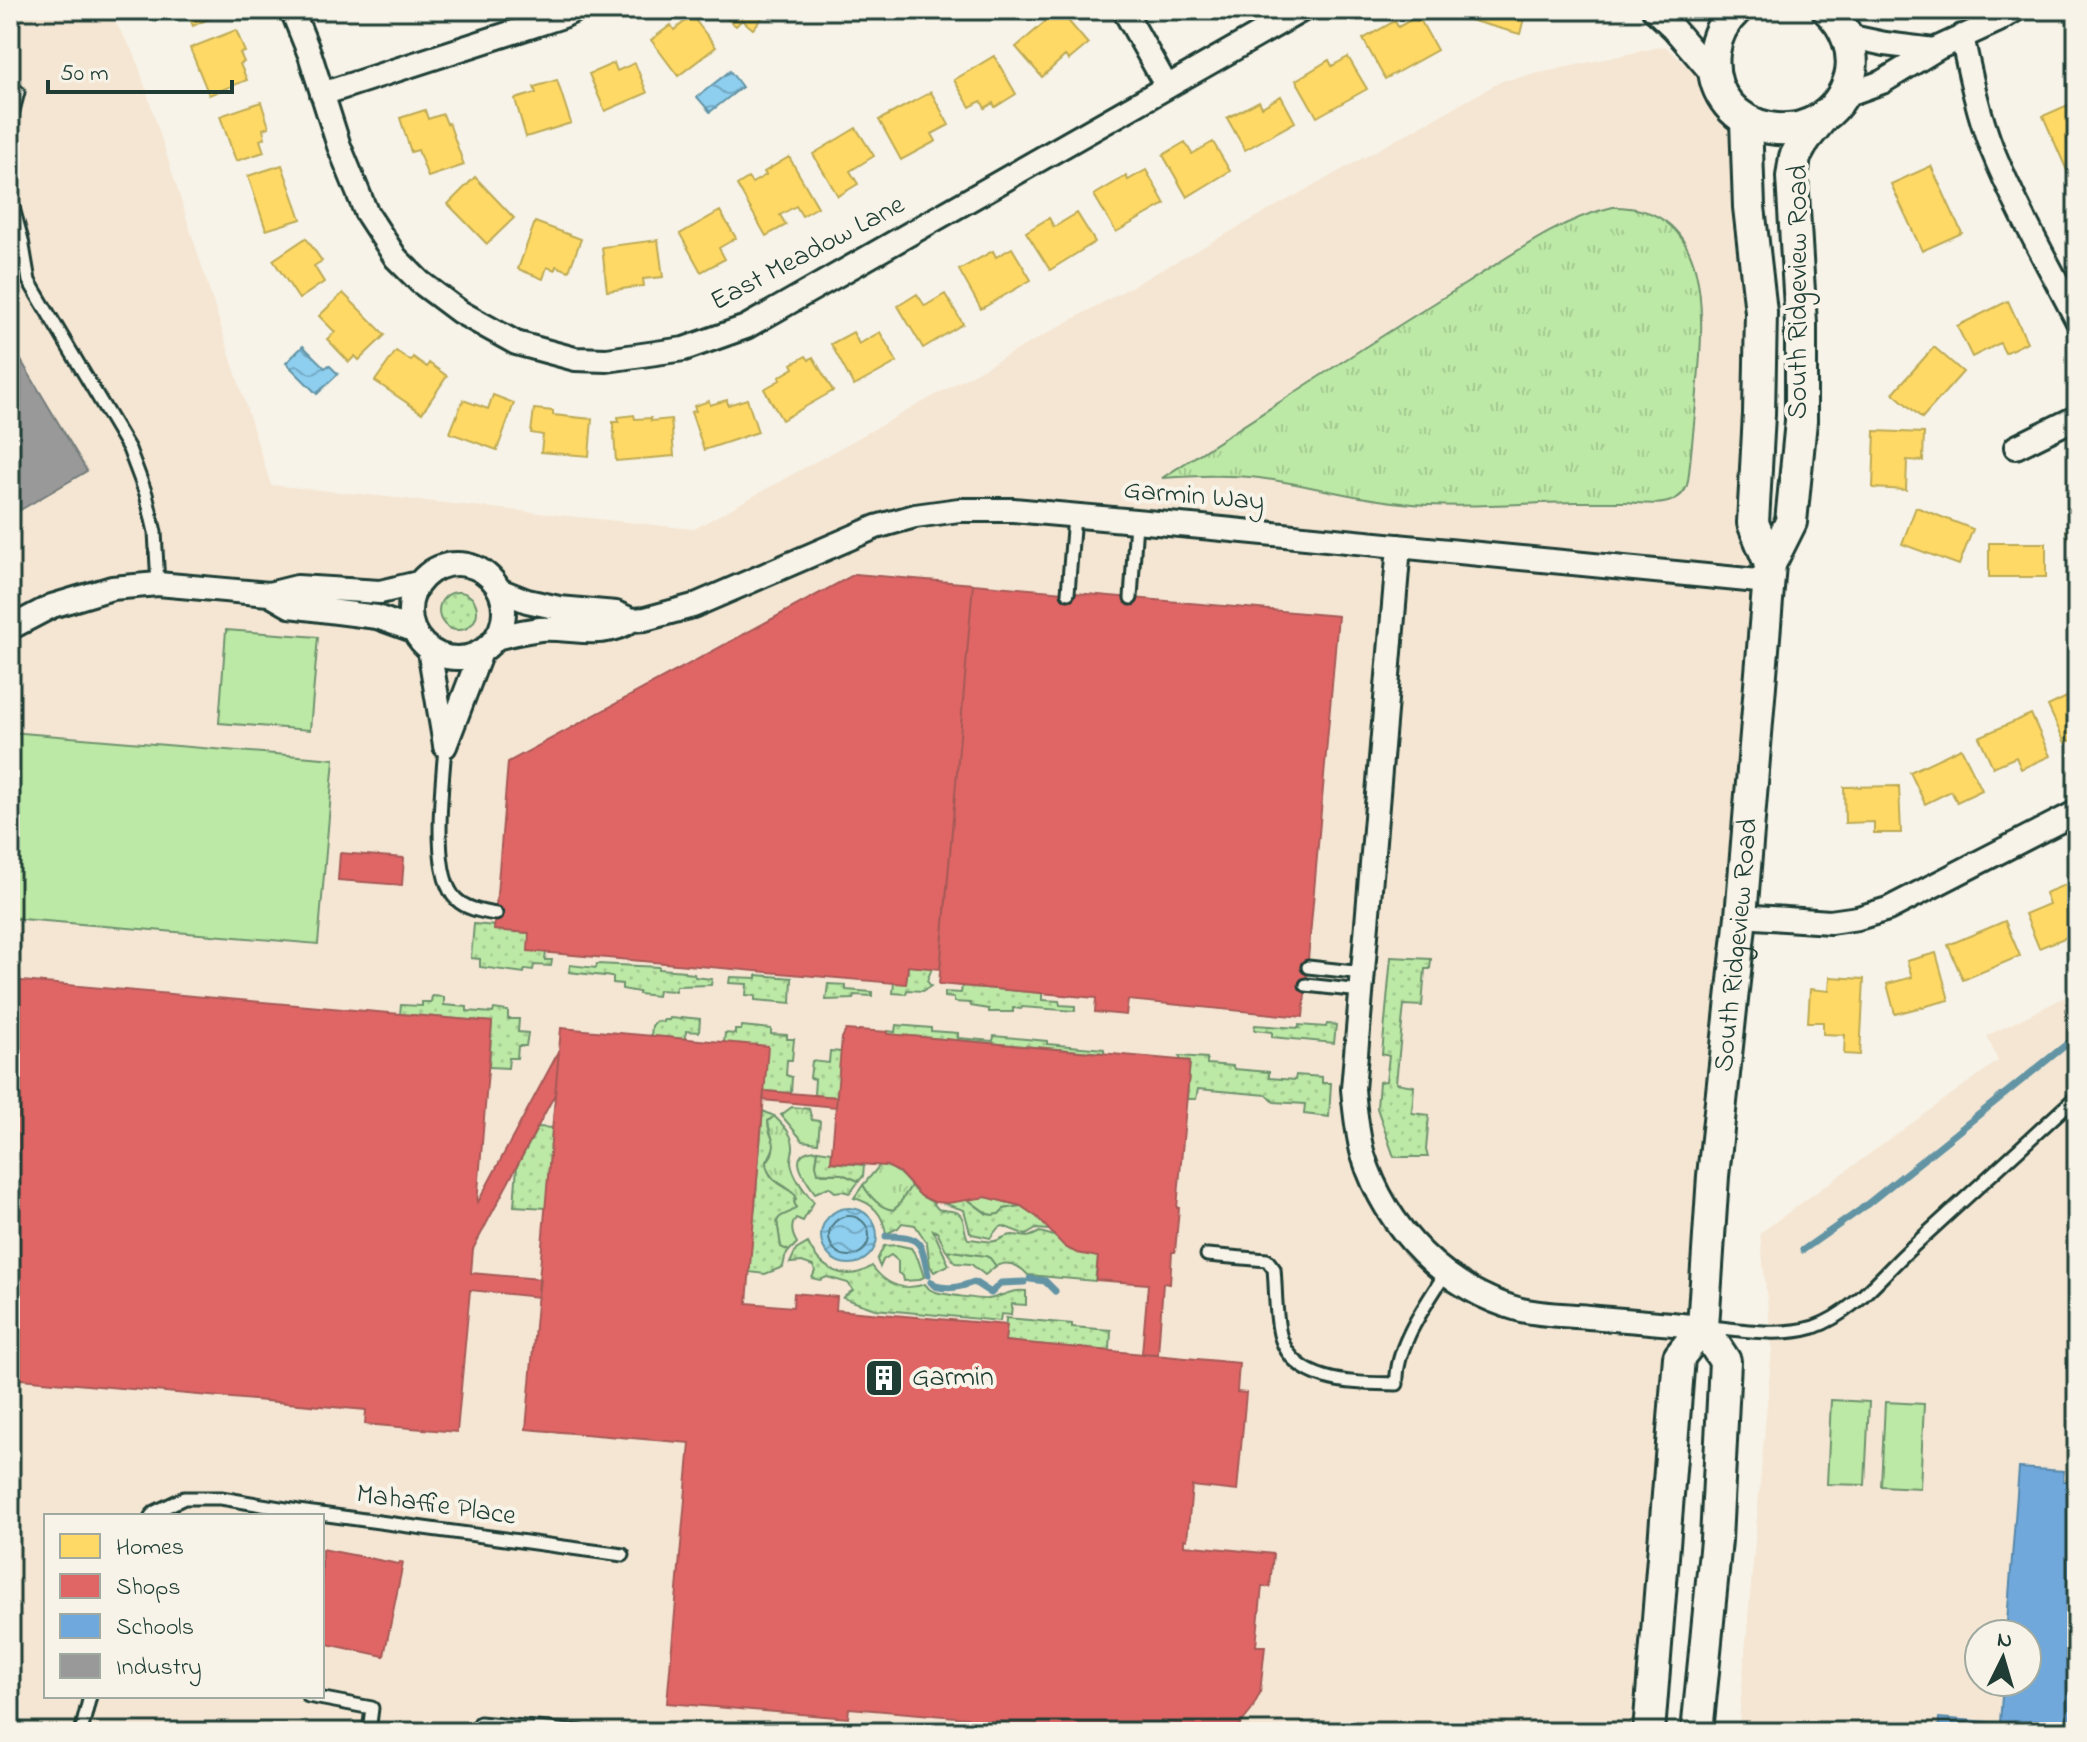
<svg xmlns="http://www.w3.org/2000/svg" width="2087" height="1742" font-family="'Indie Flower',sans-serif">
  <defs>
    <pattern id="grass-tufts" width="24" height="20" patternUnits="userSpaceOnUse" patternTransform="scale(2)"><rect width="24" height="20" fill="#bde9a6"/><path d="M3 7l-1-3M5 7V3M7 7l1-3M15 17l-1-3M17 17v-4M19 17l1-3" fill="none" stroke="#a2c990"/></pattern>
    <pattern id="park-dots" width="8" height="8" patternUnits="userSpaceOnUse" patternTransform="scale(2)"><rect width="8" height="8" fill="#bde9a6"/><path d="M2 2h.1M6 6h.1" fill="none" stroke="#a2c990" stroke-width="1.8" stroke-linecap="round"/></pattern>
    <pattern id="water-waves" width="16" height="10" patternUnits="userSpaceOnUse" patternTransform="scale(2)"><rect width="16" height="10" fill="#8eceef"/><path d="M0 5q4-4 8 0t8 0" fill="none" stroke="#73a8c2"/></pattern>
  </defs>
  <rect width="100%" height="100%" fill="#f7f3e8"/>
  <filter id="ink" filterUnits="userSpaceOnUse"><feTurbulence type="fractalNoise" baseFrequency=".0125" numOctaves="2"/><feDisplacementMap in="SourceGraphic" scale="16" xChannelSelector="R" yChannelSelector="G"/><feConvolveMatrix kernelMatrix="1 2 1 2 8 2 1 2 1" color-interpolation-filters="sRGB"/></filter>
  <g filter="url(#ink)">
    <path fill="#f5e6d3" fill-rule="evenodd" d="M10,10h98l27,45 136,430 423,44 808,-448 163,-35 81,74 13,294 11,150 -67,763 -24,36 -30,369h-1639zM46,1516h276v180h-276z
      M2077,991v741h-339l34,-385 -12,-114 238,-172 -11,-25zM1979,1634h48v48h-48z"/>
    <path fill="url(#grass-tufts)" stroke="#6e936d" stroke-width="2" d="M1613,207c108,-1 89,125 83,197 -2,20 -4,40 -6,60 -1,7 -1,17 -4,24 -3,7 -11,12 -18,14 -13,4 -29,1 -42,0 -17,0 -33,0 -49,0 -58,1 -117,7 -175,1 -48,-4 -95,-19 -143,-25 -32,-4 -65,-2 -97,0 102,-65 202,-132 305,-195 46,-29 93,-64 146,-76z
      M792,1107l17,2 3,11 8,1 -2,22 -15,-2 -22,-26z
      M774,1116c10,10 20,19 19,33 -1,7 -2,6 -2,13 2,15 13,29 23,40l-11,19 -7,-3c-6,8 -4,17 1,25l-8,8 -8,-3 -4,-27 2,-4 17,-10 -2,-5 2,-3c-6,-16 -23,-12 -30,-33 1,-5 4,-8 6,-12 4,-11 -3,-22 -4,-33z
      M818,1150l-2,15 6,9h20l17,7 -9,12 -8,-2 -7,1 -6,-5 -14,6c-11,-15 -31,-42 3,-43z
      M880,1165c15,2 22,10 31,21l-13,20 -5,4c-14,-2 -23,-13 -30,-25z
      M986,1197l35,9 -17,3 -5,5 -7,1 -4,-1 -21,-15z
      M897,1245l14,3 7,11 6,18 -6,3 -14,1 -1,-5 -5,-3v-12l-7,-6 -8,5 -3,7 -3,-7 7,-14z
      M946,1250l40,6 4,2 6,8 -11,9 -14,-11 -16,-1z"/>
    <path fill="url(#park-dots)" stroke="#6e936d" stroke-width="2" d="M439 611a19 19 0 1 1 38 0a19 19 0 1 1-38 0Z
      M474,924l21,2v4l34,3 17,19 -1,8h7l-1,6 -17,-1 -1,5 -8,-1 -1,4 -44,-6v-8l-9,-1z
      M1391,957l40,2 -1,10h-5l-3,37 -18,-1 -8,78 18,3 -2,27 17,2 -3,35 2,7h-34l-17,-49 2,-26 7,-1 3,-25 -7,-2z
      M597,964l62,3v2l26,2v2l9,1 1,3 17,2 -1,6 -35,1 -1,5 -17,-1 -1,6 -18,-2v-2l-17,-3v-5l-9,-1v-6l-44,-5 1,-7 26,3z
      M908,966l24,2 -5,13 4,5 -8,5 -16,-1 -1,4 -13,-1 1,-10h12z
      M757,975l35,3 -1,25 -36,-3v-4l-9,-1 1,-11 -18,-1 1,-6 27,1z
      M828,984l18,1v5l26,2v4l-18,-1 -1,4 -27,1z
      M962,986l80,7v7l17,1 1,4 15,1v5l-53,-4 -1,2 -8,-1v4h-24v-3l-18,-3 -1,-3 -16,-1v-4l-9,-1v-5l16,1z
      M432,996l12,1v8l23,2v4l26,2 1,-4 14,2v8h11l-1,13 10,1 -2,13h-8l-1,12h-8l-1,10 -19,-1 3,-45 -92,-8 1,-9 21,1v-4h9z
      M681,1017l19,2 -1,13 -13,-1 -1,8 -34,-3 1,-10 4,-5 7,1v-2h6l1,-2 11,1z
      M1327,1024l9,1 -2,18 -62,-6v-5l-18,-2 1,-5 44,3v-3l27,2z
      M896,1025l35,3v3l27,2v5l35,3 1,-5 53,5v3l57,5v4l-217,-19 1,-3 7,1z
      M742,1026l29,3v5l16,1v4h7l-2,21h-5l-1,15 6,2 -1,16 -27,-2 -40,-48 1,-10 10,1v-4h6z
      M830,1051l11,1 -4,45 -23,-2 1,-16 -5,-1 2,-17 17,2z
      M1179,1056l28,2v6l26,2 1,3 35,3v6l26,2 1,-5 26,2v6h9l-2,34 -25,-3 1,-10 -31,-2 -7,-7 -69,-6 -2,10h-9l3,-38 -9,-1z
      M763,1111l11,5 -6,5c1,24 14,15 -2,42 2,19 18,21 30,33l-2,6 2,5c-4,8 -15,5 -19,14l4,26 8,4 -4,6 -2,10 -18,7 -16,-2z
      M538,1127l14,1 -6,80 -32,-2 3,-40z
      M818,1150l14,2 -1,10 33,3 -1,11 -4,5 -17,-7 -24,-1 -2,-8z
      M863,1185c7,12 16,23 30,25l5,-4 13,-20 10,10 11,6 6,7c5,2 16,1 20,4 8,5 5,18 10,26 6,0 21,4 27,2 6,-1 11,-7 19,-6 14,1 10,5 26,-3l14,4 16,14 28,7 -3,24 -67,-6c-9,-10 -19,-15 -32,-9l-6,-8 -4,-2 -40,-6 -9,-18 -4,-2 16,35 -15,7 -4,-6 -3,-23 -12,-18 -13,-2 -4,5 -12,6c-3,-20 -13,-31 -32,-36z
      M967,1199l20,15 5,1 7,-1 5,-5 17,-3 16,11 13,13 -14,-1 -10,6 -23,-9 -5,2 -8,10 -18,-4 -2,-2 -6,-22 -22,-7z
      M808,1243c12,26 38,41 64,23 13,18 31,26 53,18 4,5 4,6 11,8 6,2 47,8 52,7 15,-2 22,-10 38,-8v14l-14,-1 -1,11 -10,-1 -1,7 -125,-12 -32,-11 10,-8 -5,-7 -21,-6 -7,3 -8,-2 3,-7 -2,-5 -11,-4 -12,1 6,-13z
      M1006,1318l66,6v3l39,3 -1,21 -105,-10z"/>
    <path fill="#bde9a6" stroke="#6e936d" stroke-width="2" d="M226,630l92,7 -8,93 -91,-7z
      M10,732l324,27 -16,185 -308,-26z
      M1831,1400l38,2 -4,83 -38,-1z
      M1885,1402l39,2 -4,84 -39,-2z"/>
    <path fill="url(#water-waves)" stroke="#6294a4" stroke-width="2" d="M730,71l12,16 -32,25 -13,-15z
      M303,346l22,22 4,-3 9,9 -21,20 -31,-31z
      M821 1236a28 28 0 1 1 56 0a28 28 0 1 1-56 0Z"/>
    <path fill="#ffd966" stroke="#bcaa57" stroke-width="2" d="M186,10h39l1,1 -33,15z
      M716,10h52l-15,19 -11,-9 -6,6z
      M1059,10l29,34 -19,16 -4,-4 -23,21 -26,-30z
      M1469,10h57l-6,24 -54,-15z
      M692,16l24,31 -38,29 -27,-36 20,-15 3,5z
      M1418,16l19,34 -52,29 -22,-40 32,-18 3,6z
      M236,30l9,22 -5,1 4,9 -4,2 7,16 -38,15 -19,-47z
      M994,56l22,38 -21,13 -2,-4 -8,5 -4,-7 -11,6 -16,-27z
      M1348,57l19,32 -50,28 -21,-37 33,-20 3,6z
      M614,63l3,8 18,-8 12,30 -42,18 -16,-37z
      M557,80l14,43 -45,14 -11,-38 21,-6 -2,-6z
      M931,92l18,33 -17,9 4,7 -35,19 -22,-40z
      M1281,96l14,26 -50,28 -18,-32 32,-17 3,6z
      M2077,101v78l-5,3 -29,-66z
      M261,102l8,25 -6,2 2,9 -5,2 4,12 -28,9 -16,-45z
      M425,110l3,9 15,-5 4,10 2,-1 15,42 -36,12 -10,-27 -7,2 -11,-34z
      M856,128l18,28 -24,15 8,13 -20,12 -25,-42z
      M1185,142l7,12 21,-12 17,29 -43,26 -24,-42z
      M789,157l29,50 -16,9 -6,-10 -16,9 6,10 -20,11 -29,-51 11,-7 4,5 14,-8 -2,-3z
      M282,165l19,54 -35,11 -18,-54z
      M1931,166l31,67 -40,18 -31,-67z
      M1146,170l19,34 -49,28 -22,-37 32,-19 2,4z
      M475,177l39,41 -27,26 -39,-40z
      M720,211l16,27 -17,10 6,11 -24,13 -21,-38z
      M1077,213l18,29 -45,28 -24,-38 23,-14 5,9z
      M535,222l46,17 -12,32 -13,-5 -1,4 -8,-3 -4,12 -25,-10z
      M306,238l16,23 -8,5 10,16 -25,17 -26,-39z
      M658,240l5,37 -20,2 1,7 -37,5 -5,-44z
      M1012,248l19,32 -50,29 -22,-39 34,-19 3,6z
      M343,293l42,42 -26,25 -4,-4 -6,6 -22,-23 8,-7 -16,-16z
      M917,294l8,12 20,-12 18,30 -40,24 -25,-42z
      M2008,301l19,41 -22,11 -5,-10 -28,14 -15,-31z
      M853,332l6,12 21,-12 17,30 -43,24 -23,-42z
      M1934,347l29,25 -41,46 -29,-25z
      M396,351l15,10 2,-4 14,10 2,-4 18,13 -25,37 -47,-32z
      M806,356l3,4 4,-3 20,34 -51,29 -18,-31 16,-9 -1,-3 15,-9 -2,-4z
      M493,395l21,8 -17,47 -47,-17 13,-33 25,9z
      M747,399l11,33 -54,18 -13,-38 5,-1 -2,-5 15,-5 1,4 17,-5 1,5z
      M534,409l19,2v4l39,4 -3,37 -48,-4 2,-17 -12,-2z
      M634,415l1,4 16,-1v3l20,-2 3,37 -58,5 -3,-39h6l-1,-5z
      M1875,431l49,2 -1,28 -16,-1 -1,30 -33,-2z
      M1916,507l57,22 -14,36 -57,-21z
      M2077,527v27l-11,-23z
      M1989,543h57v34h-57z
      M2077,692v46l-12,5 -17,-37z
      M2031,714l19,42 -29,13 -5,-12 -23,10 -14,-30z
      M1961,748l21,42 -25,12 -6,-11 -26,13 -15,-32z
      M1899,786l2,47h-27v-11l-29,1 -1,-36z
      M2072,882l5,13v38l-38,15 -14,-34 24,-10 -4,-11z
      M2005,921l15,35 -57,24 -15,-35z
      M1936,953l13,47 -54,14 -8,-30 25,-7 -5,-16z
      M1830,977l34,2 -4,76 -16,-1 1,-19 -22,-1v-12h-15l2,-33 19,2z"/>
    <path fill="#e06666" stroke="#a65a57" stroke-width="2" d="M855,574l118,10 -33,385 -32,-3 -2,18 -378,-33 1,-18 -35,-3 14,-168z
      M973,584l365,32 -35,401 -175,-17 -2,15 -31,-3 1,-14 -157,-14z
      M340,853l64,5 -2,27 -64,-5z
      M10,980l482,42 -15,182 82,-153 -4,43 -82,155 -2,24 69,6 -2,18 -68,-7 -13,142 -92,-8 1,-14 -356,-32z
      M561,1028l207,18 -21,257 46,4 1,-14 43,4 -1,13 171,15 -2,16 234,22 -2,29 9,1 -9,98 -45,-5 -5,54 -3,-1v6l89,9 -3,33 -8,-1 -6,60h9l-5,47 -9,18 -16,20 -236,1 -32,-3 1,-11 -119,-10 -1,10 -181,-15 23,-260 -164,-14z
      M846,1030l13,1v-1l29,2 -1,2 303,27 -13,147h2l-4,44h-3l-2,32 -7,-1 -5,71 -16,-1 6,-69 -52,-4 2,-23 -21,-4 -12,-6 -28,-30 -16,-11 -35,-9 -38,6 -14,-1 -13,-6 -22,-24 -12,-6 -56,-4 11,-124z
      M764,1091l73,6 -1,10 -73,-7z
      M322,1549l77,15 1,-2 3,1 -19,93 -62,-13z"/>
    <path fill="#6fa8dc" stroke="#5788aa" stroke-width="2" d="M2019,1468l45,3 -1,10 14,1v250h-139l1,-14 61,5 3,-41h24v-48h-21z"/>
    <path fill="#999" stroke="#747d7b" stroke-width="2" d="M10,342l77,129 -77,45z"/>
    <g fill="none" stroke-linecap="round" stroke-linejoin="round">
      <path stroke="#4b777f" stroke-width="2" d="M829 1236a20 20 0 1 1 40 0a20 20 0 1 1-40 0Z"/>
      <path stroke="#6294a4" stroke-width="7" d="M886,1236c37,0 35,7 42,39
        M1803,1250l57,-40 217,-174
        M1030,1279l15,2 10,10
        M931,1282l4,4c15,4 25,1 39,-4l17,11 10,-10 23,-1"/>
      <g stroke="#1f3d34" stroke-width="17">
        <path id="lane" d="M10,91l8,1 -8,30
          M10,197l12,43 7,41 100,168 17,45 9,38 3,52
          M1068,593l6,-77
          M1131,598l5,-76
          M445,746c-2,34 -15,128 11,153 10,10 26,13 40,15
          M1308,967l55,6
          M1306,985l55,6
          M1207,1255l60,5 7,9c2,19 1,51 7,69 16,48 77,45 116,46 -3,-36 30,-81 48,-110
          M1710,1327c34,3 71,10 104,0 38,-13 66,-50 95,-77 56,-51 112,-102 168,-154
          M151,1516l4,-4 29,-14h37l77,13 325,44
          M308,1696l64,12 -3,24
          M81,1732l9,-36
          M478,1732l2,-9 102,9"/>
      </g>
      <g stroke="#1f3d34" stroke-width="28">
        <path id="street" d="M292,10l18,45 29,91 27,66 30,46 24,24 40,30 56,31 59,16 32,1 77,-11 62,-22 556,-317
          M1124,10l43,77
          M1654,10l19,18 42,49
          M1847,36l38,8 49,6
          M1962,36c8,38 16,77 30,113 24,59 56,115 85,171
          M322,94l241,-78 12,-6
          M1843,96l39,-14 56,-34 61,-28 16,-10
          M2016,447l61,-30
          M1399,546l-46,543c2,22 4,44 10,66 23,74 83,135 158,155 22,5 45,5 67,7 38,3 77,6 115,10
          M410 611a47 47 0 1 1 94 0a47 47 0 1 1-94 0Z
          M499,590l28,11 32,7 57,5 16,7 13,-1 48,-13 183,-79 39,-11 44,-6h54l189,17 566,55
          M269,594l21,12 87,11 36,13
          M10,628l42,-22 60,-18 46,-4 111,10 28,-7 83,5 38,-9
          M496,638c14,-4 29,-7 44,-9 33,-2 63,11 92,-9
          M429,649l16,96
          M445,746l36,-94
          M1741,916l89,6 28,-4 30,-9 189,-97"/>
      </g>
      <g stroke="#1f3d34" stroke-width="36">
        <g id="secondary">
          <path d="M1736,10c-12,11 -20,26 -22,43 -9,85 112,107 136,24 6,-24 -4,-51 -22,-67"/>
          <path d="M1746,120l3,87 12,105 -2,102 -6,109 17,41"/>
          <path id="s1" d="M1649,1732l30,-375 24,-30 10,-151 28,-260 29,-352 21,-42 10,-101v-97l-9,-147 3,-20 10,-18 17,-21"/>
          <path d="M1697,1732l19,-192 9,-179 -22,-34"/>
        </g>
      </g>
      <use href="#lane" stroke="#f7f3e8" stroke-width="11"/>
      <use href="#street" stroke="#f7f3e8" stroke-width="22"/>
      <use href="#secondary" stroke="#f7f3e8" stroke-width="30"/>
    </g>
  </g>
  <defs>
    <g id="building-square" transform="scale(2)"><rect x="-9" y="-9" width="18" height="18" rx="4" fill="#1f3d34" stroke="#f7f3e8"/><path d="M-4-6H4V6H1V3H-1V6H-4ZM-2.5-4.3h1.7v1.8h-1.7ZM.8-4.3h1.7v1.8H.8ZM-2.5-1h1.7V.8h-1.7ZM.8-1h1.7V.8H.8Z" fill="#fff"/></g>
  </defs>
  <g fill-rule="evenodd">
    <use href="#building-square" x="884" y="1378"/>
  </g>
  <g text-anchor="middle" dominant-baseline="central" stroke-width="8" stroke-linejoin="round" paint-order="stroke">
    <g font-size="28" fill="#1f3d34" stroke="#f7f3e8">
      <text transform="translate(808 254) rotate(-28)">East Meadow Lane</text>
      <text transform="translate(1799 292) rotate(-90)">South Ridgeview Road</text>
      <text transform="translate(1194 497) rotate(5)">Garmin Way</text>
      <text stroke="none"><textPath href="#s1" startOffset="798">South Ridgeview Road</textPath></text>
      <text transform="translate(436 1506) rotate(8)">Mahaffie Place</text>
    </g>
    <g font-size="28" fill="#1f3d34" stroke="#f7f3e8" text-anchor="start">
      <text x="912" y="1378">Garmin</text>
    </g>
  </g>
  <rect width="2087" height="1742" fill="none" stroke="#f7f3e8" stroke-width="40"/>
  <rect x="20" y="20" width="2047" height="1702" fill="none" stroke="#1f3d34" stroke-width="3" filter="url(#ink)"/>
  <rect x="44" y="1514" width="280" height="184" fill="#f7f3e8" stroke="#a1aaa0" stroke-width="2"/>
  <rect x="60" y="1534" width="40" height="24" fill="#ffd966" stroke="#a1aaa0" stroke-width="2"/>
  <text x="116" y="1554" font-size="24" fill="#1f3d34">Homes</text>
  <rect x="60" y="1574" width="40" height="24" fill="#e06666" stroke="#a1aaa0" stroke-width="2"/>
  <text x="116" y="1594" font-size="24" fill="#1f3d34">Shops</text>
  <rect x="60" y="1614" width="40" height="24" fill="#6fa8dc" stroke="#a1aaa0" stroke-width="2"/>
  <text x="116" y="1634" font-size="24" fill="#1f3d34">Schools</text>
  <rect x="60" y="1654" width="40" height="24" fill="#999999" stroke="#a1aaa0" stroke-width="2"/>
  <text x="116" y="1674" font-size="24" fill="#1f3d34">Industry</text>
  <g transform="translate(2003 1658) rotate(5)"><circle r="38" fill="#f7f3e8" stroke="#a1aaa0" stroke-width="2"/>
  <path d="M0-6L14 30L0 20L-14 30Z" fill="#1f3d34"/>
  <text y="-12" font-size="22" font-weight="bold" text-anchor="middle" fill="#1f3d34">N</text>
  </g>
  <path d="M48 80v12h184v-12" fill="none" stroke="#1f3d34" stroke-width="4"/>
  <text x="60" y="80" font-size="24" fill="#1f3d34" stroke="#f7f3e8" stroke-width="6" paint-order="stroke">50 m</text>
</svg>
